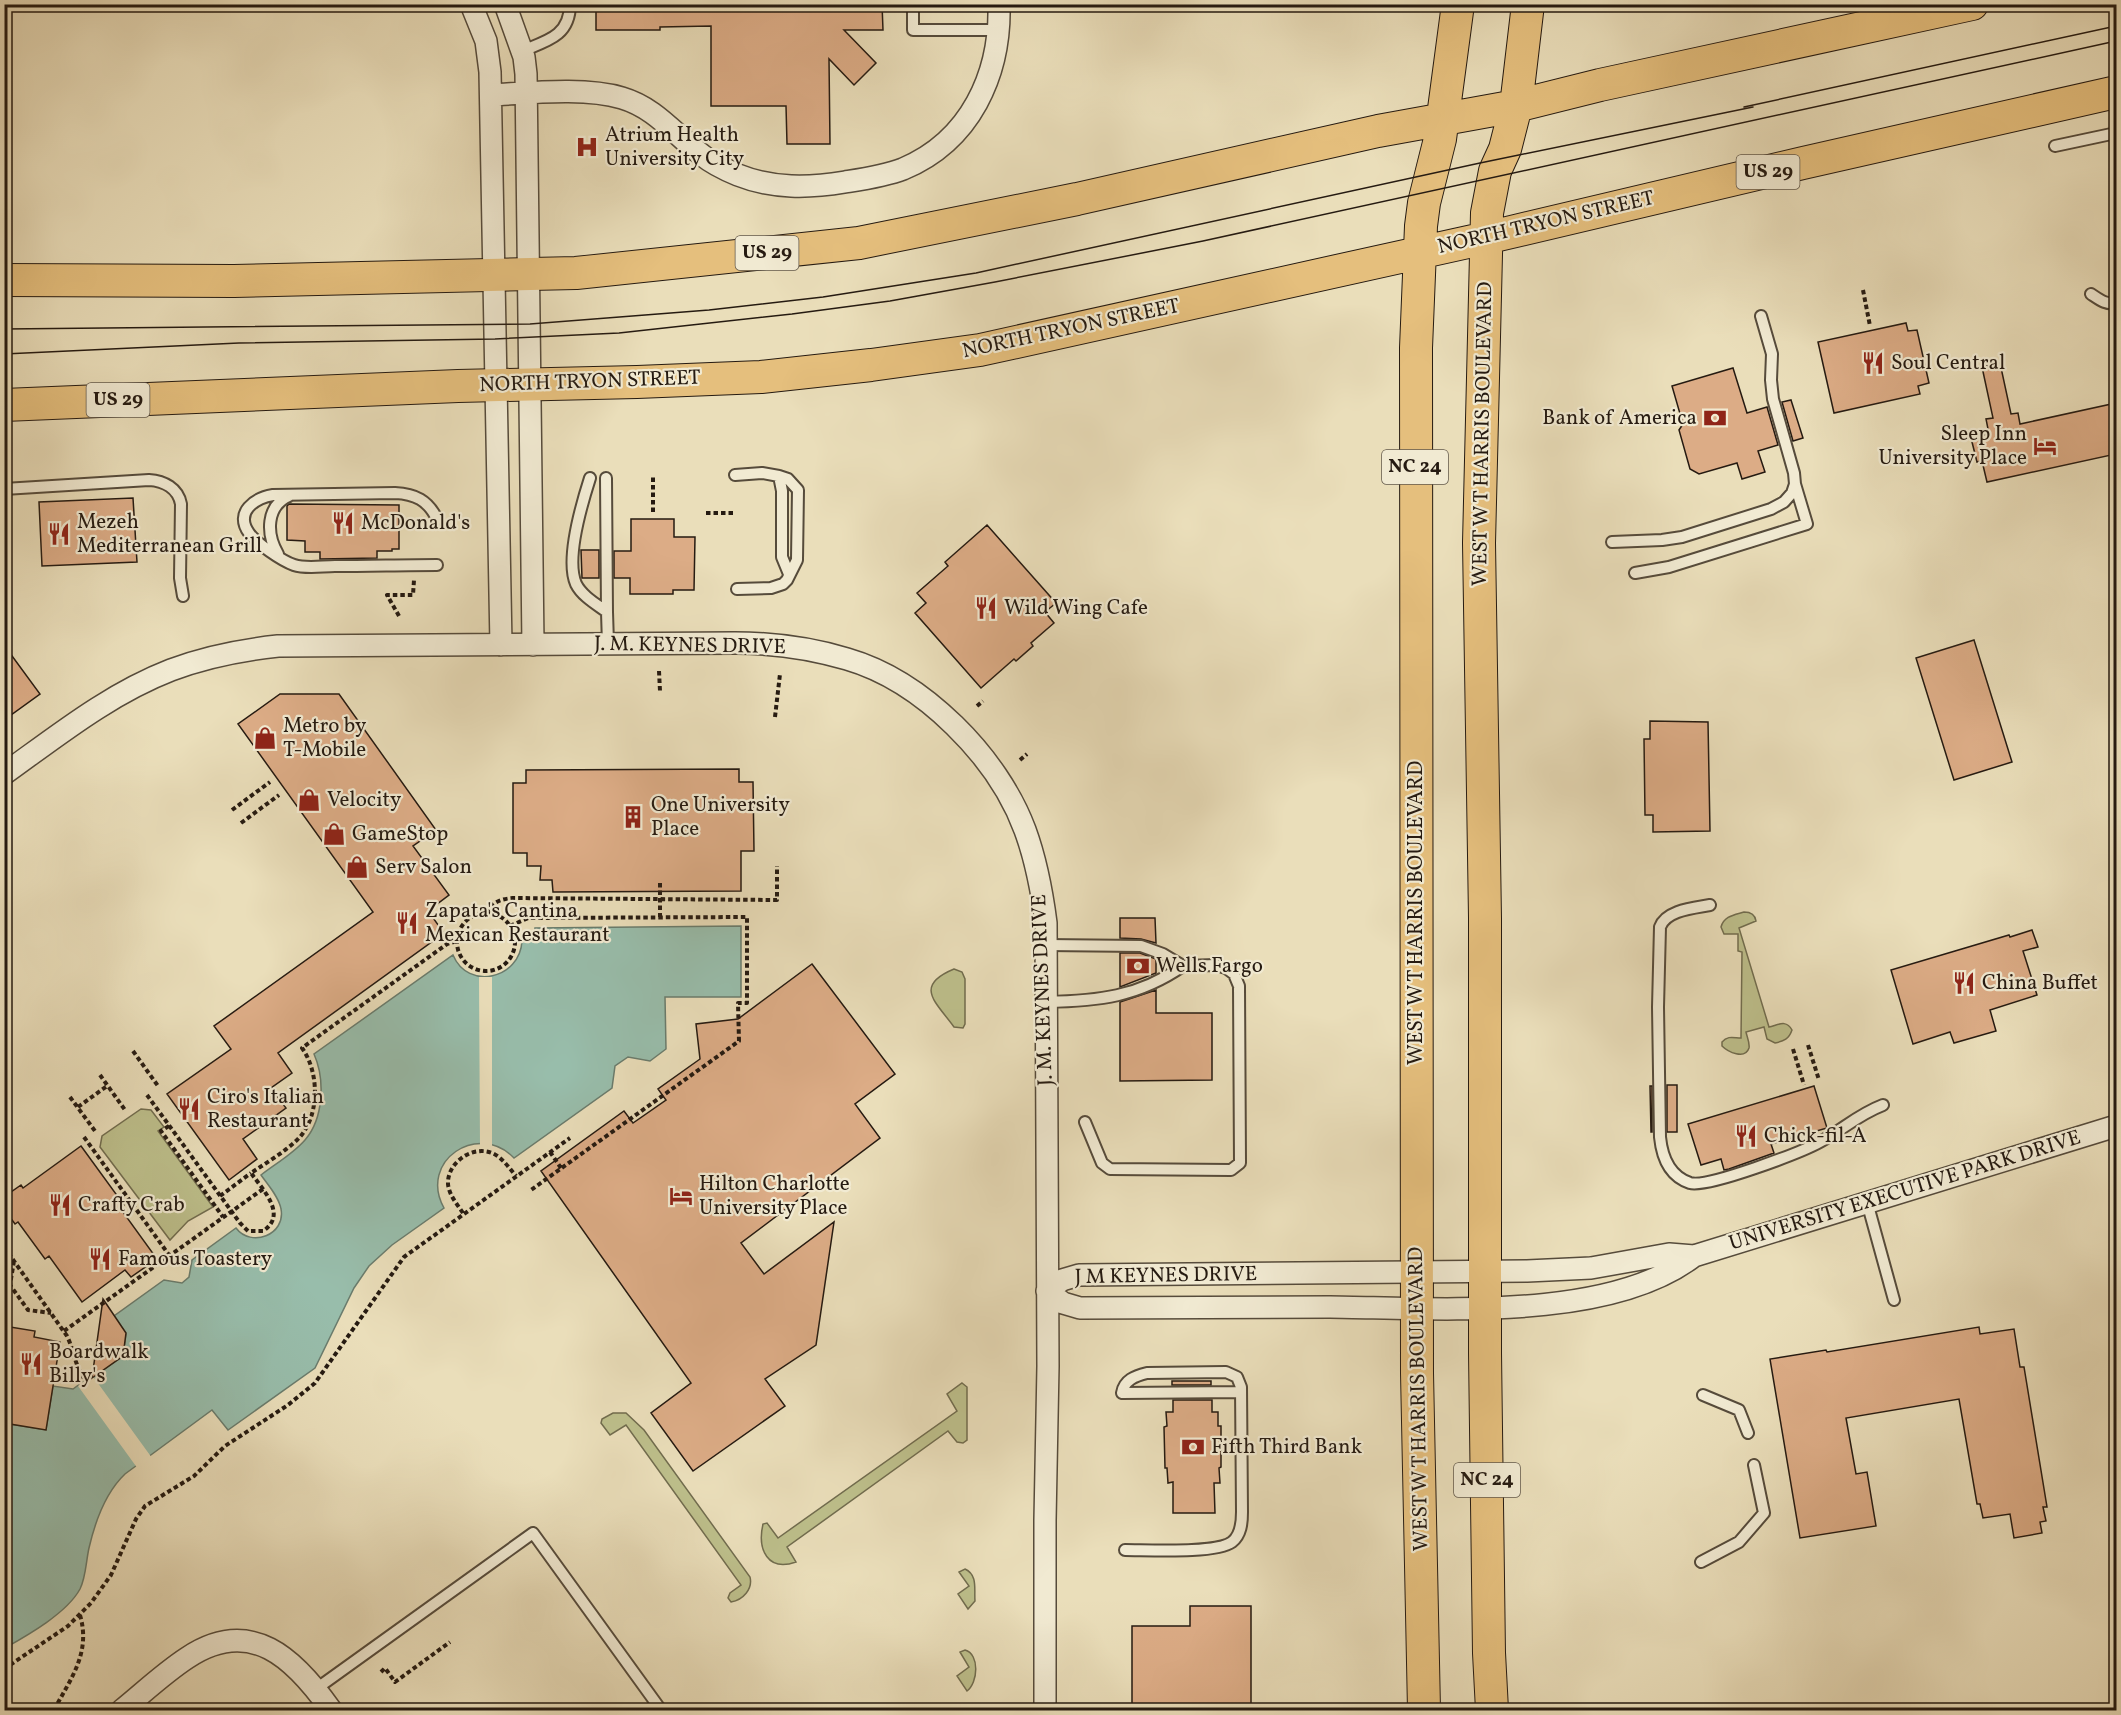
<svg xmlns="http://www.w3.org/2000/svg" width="2121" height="1715" font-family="Vollkorn,serif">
  <rect width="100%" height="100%" fill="#eadeba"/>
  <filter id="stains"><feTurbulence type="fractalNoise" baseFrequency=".00333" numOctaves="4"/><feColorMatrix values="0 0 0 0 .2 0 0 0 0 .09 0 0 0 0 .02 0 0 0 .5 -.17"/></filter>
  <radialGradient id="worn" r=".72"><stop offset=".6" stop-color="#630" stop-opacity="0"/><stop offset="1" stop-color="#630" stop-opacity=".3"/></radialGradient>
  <path fill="#bdbf8b" stroke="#716c4e" stroke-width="1.5" d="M1744,912c6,0 11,2 12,9l-17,7 30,99c9,-2 17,-8 23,3 -3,9 -8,11 -17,13l-8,-4 -3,-12 -18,5c1,5 4,11 3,16 -4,12 -21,4 -27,-2v-4c6,-7 12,-4 19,-4l1,-86 -4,-1v-17h-14l-3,-7c3,-11 13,-12 23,-15z
    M954,969l8,3 3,7v45l-2,4 -9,-1c-18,-25 -41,-41 0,-58z
    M141,1109l10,1 13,17 -6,4 55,76 -25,14 -18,19 -70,-93 2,-11z
    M962,1383l5,4v53l-4,3 -6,-1 -9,-11 -161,116 9,15c-28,10 -39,-12 -33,-38l4,-1 11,15 179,-127 -10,-17z
    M613,1413h13l18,17 106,147c3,12 -7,23 -19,25l-3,-4 2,-5 11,-8 -115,-160 -16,10 -9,-12 1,-4z
    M965,1569c13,6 9,20 10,32l-7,8 -10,-15 11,-8 -10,-14z
    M965,1650c15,4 13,33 2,41l-10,-15 12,-9 -9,-15z"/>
  <path fill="#98bdab" stroke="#6a7c6d" stroke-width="1.5" d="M741,926v71h-76l1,52 -16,12 -22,-4 -13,9 -3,22 -98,70c-36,-37 -96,3 -70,50l-52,37 -23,21 -15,22 -39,80 -87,62 -16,-20 -87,64c-20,19 -30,48 -36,74 -3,13 -3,29 -9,41 -13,24 -52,46 -75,59l-1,-225 42,7 7,-44 20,3 19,-14 1,-5 9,1 21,-15 3,-22 -12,-18 50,-36 18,3 7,-6 3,-17 44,-32c15,20 50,7 45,-19 -2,-12 -13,-24 -20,-34 14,-11 32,-21 44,-35 19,-22 20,-61 9,-86l139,-99c15,36 67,24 69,-14h13v-13z"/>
  <path fill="#eadeba" d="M479,977h13v170l-12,-1z
    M92,1375l60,83 -14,11 -60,-83z"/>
  <path fill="#dcac86" stroke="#251a11" stroke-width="1.5" d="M596,4h286l1,26h-39l32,33 -22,22 -25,-26 1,85h-43l-1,-38h-75v-80l-51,1v3h-64z
    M1906,323l2,8 9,-1 12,53 -11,3 2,8 -86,19 -16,-71z
    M2000,363l11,51 7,-1 2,11 96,-21v51l-129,28 -5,-21 -5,1 -6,-24 18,-4 -3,-15 7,-1 -11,-51z
    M1733,368l14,45 20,-6 11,38 -20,6 7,21 -23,7 -5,-16 -38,11 -9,-5 -11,-39 4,-6 -11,-38z
    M1791,400l12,38 -10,3 -11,-39z
    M133,498l4,64 -95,4 -3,-64z
    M289,504l110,1v44h-7v2h-15v7l-57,1v-7h-15v-11l-18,-1v-34z
    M631,519h43v18h21l-1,53h-21v4h-43v-16h-16v-27h17z
    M987,525l69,78 -11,9 9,11 -23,20 2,3 -17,15 -2,-2 -33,29 -66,-75 11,-10 -9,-10 31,-27 -3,-4z
    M581,550h18v28h-17z
    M1974,640l38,122 -58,18 -38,-122z
    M4,645l36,49 -36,26z
    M280,694h59l97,136 -23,16 36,49 -21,16 16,22 -166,120 14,20 -21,15 15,20 -43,31 14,20 -28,21 -62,-86 64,-45 -17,-23 159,-114 -135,-188z
    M1650,721l58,1 2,109 -57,1v-17h-8l-1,-76h6z
    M739,769v13h14l1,69h-13v40l-188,1 -1,-12h-12l1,-14h-14v-13h-14v-70h13v-13z
    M1120,918h35l1,25 -15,-4 -21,-1z
    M2032,930l6,17 -15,4 14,44 -47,15 6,21 -42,12 -4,-11 -37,12 -22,-74 118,-35 1,2z
    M1120,953h20l16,6v14l-36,14z
    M812,964l83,110 -40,30 25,34 -139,105 23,31 70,-52 -18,123 -51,34 20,27 -92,65 -42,-58 40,-30 -150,-212 83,-60 9,12 33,-23 -8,-11 42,-30 -4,-35 42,-5z
    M1156,990v23h56v67l-92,1v-79z
    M1667,1085h10v47h-10z
    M1650,1086h2v46h-1z
    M1814,1086l13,42 -56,16 3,9 -45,16 -5,1 -3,-11 -20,6 -13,-41z
    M81,1146l43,59 -4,3 37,51 -26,18 -6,-7 -43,32 -33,-46 -4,3 -27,-37 -3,2 -11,-15v-12l17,-12 2,3z
    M103,1299l23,34 -3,23 -31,22z
    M4,1326l31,5 -1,6 26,5 -14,88 -42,-7z
    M1979,1327l1,7 34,-5 6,38h4l23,140h-4l3,14 -6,1 2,11 -28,5 -4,-24 -27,4 -3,-14h-3l-18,-105 -113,19 10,56 11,-2 9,54 -76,12 -30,-179 56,-9 1,2z
    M1172,1381h39v4h-39z
    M1173,1400h39v12h6v14h3v41l-2,1 1,15h-6l1,30h-42v-31l-5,1 -1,-15h-2l-1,-41 3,-1 -1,-14h7z
    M1190,1606h61v104h-119v-84h58z"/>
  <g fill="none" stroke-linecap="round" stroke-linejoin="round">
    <g stroke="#564b3b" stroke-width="14">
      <path id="service" d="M913,4v26h86
        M522,51c25,-10 48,-15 48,-47
        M2055,146l61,-13
        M2091,294c9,6 15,11 25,9
        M735,475l27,-2 17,3
        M590,478c-8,25 -25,81 -14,106 6,12 20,20 31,28l1,32
        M606,478l1,134
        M4,489l145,-9c15,1 29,8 32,24l-1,74 3,18
        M1612,542l50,-2 20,-3 89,-28 13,-7 8,-9 3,-9 -1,-11 -21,-74 -2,-19 1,-26 -11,-38
        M278,554c-12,-20 -12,-48 11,-58
        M437,565c-34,0 -68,1 -102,1 -13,0 -29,3 -41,-1 -12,-4 -38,-22 -45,-32 -15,-21 6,-35 24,-38l122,-2c20,1 33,7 42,26
        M1635,573l34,-6 138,-43 -12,-40
        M737,589l34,-1 12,-4 4,-4 10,-20 1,-70 -10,-11 -9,-3 3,15v66l7,17
        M1710,905c-16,3 -44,5 -50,22l-2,80 2,130c2,20 9,39 30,46 18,5 112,-31 130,-41 24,-13 37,-27 63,-37
        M1046,945l95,1 22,8 20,12 33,-1 10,3 8,6 5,12 1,177 -9,7 -121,-1 -8,-6 -17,-41
        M1046,1002c52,-1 92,-5 137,-36
        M1867,1202l27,98
        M1703,1395l36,15 9,23
        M1125,1550c23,0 91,4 107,-8 9,-7 10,-19 10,-30l-1,-125 -4,-10 -11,-5 -79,1c-12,3 -23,7 -25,20l119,-1
        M1701,1562l38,-20 25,-29 -10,-48
        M316,1689l217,-156 128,177"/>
    </g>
    <g stroke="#564b3b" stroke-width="24">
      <path id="minor" d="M471,4l15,37 4,31 11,573
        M505,4l19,53 2,17 7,571
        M491,95c39,-2 94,-8 131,3 34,10 53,37 80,57 11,9 24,15 36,20 35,14 71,13 107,7 19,-3 40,-6 58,-13 67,-28 98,-94 96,-165
        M4,774c53,-38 105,-80 167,-104 34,-13 70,-20 107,-24l457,-3c39,0 75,5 112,16 76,22 151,98 178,171 11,30 17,62 21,93l2,443 -3,154v190
        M1047,1291l16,12 17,5c83,0 167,-1 250,-1 105,1 279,15 364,-51l422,-130
        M1047,1291l15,-11 17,-5 448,-4 64,-3 78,-14 25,2
        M122,1710c21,-17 42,-37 65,-52 64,-43 108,1 144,52"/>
    </g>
    <g stroke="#251a11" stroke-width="34">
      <path id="primary" d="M4,280l230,1 342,-8 283,-30 218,-44 301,-68 138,-25 84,-21 372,-81
        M4,405l454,-19 179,-4 124,-5 110,-12 109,-15 506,-112 317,-75 313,-71
        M1424,1710l-7,-337 -1,-1025 5,-122 3,-23 16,-64 18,-135
        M1492,1710l-3,-57 -4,-300v-435l-6,-375 8,-330 8,-42 10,-22 11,-43 12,-102"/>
    </g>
    <path stroke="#251a11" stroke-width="4" stroke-dasharray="4.5 3" stroke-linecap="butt" d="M1863,290l7,36
      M653,512v-35
      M706,513h29
      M399,616l-12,-21h26l1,-15
      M659,671l1,20
      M977,706l6,-5
      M775,717l5,-43
      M1020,760l7,-6
      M232,810l38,-28
      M241,823l38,-28
      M660,883v34
      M486,913c6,-11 15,-14 27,-15l264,2v-34
      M457 942a29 29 0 1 1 58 0a29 29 0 1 1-58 0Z
      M510,926l18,-8 219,-1v86h-9l1,38 -208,149
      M1808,1045l11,35
      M1793,1049l11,36
      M133,1051l25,35
      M100,1075l25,35
      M147,1095l93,128 8,8h15c25,-16 0,-41 -12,-58 15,-10 32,-20 46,-33 23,-22 23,-67 5,-92l145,-104 10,-3
      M70,1097l25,34
      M78,1107l29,-21
      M169,1126l-8,5 62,86
      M84,1137l85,118
      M550,1152l11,16
      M220,1196l31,-23
      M463,1213c-6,-9 -14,-18 -15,-29 -1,-21 24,-39 44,-31 10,4 17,15 24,23
      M4,1247l63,89c8,17 7,28 18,44
      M14,1261l-4,24 18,25 23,3
      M64,1331l199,-142
      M4,1669l64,-43 23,-23 20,-28 25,-56 9,-13 49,-30 31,-30 63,-41 27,-22 89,-126 166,-119
      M381,1672l4,-4 10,14 55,-40
      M54,1710c17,-32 37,-57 26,-95"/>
    <use href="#service" stroke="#f1ead2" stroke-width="10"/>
    <use href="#minor" stroke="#f1ead2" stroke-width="21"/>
    <use href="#primary" stroke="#e5bf7d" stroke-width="32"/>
    <path stroke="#251a11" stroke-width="1.5" d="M1744,107l372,-81
      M4,329l526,-5 179,-14 114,-13 153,-24 504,-110 273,-56
      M4,354l235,-11 256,-4 124,-6 173,-19 98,-13 105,-19 208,-41 913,-200"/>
  </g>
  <defs>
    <g id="hospital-bare" transform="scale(1.8)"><path d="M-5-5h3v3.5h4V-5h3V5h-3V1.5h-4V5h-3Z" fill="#8f2418" stroke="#f1ead2" stroke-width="2.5" paint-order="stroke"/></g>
    <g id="restaurant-bare" transform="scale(1.8)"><path d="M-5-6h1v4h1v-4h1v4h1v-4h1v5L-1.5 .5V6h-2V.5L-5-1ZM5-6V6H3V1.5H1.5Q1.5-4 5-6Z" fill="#8f2418" stroke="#f1ead2" stroke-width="2.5" paint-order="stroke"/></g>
    <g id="bank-bare" transform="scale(1.8)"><path d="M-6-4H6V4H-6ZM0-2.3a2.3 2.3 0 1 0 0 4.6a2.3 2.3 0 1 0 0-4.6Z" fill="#8f2418" stroke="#f1ead2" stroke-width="2.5" paint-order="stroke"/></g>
    <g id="hotel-bare" transform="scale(1.8)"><path d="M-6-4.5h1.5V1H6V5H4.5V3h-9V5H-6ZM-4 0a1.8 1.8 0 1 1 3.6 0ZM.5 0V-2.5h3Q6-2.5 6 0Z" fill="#8f2418" stroke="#f1ead2" stroke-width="2.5" paint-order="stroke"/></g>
    <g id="shop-bare" transform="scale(1.8)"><path d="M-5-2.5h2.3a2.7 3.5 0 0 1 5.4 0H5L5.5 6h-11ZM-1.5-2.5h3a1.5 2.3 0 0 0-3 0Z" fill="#8f2418" stroke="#f1ead2" stroke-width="2.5" paint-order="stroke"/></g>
    <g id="building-bare" transform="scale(1.8)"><path d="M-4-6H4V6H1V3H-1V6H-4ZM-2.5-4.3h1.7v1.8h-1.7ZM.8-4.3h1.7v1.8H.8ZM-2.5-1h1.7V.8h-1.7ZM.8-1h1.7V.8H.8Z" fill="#8f2418" stroke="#f1ead2" stroke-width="2.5" paint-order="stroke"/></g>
  </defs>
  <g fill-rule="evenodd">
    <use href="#hospital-bare" x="587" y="147"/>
    <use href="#restaurant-bare" x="1873" y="363"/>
    <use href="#bank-bare" x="1715" y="418"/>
    <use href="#hotel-bare" x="2045" y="446"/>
    <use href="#restaurant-bare" x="343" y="523"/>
    <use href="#restaurant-bare" x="59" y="534"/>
    <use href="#restaurant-bare" x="986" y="608"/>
    <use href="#shop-bare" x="265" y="738"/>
    <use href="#shop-bare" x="309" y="800"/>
    <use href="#building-bare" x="633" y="817"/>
    <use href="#shop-bare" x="334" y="834"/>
    <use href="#shop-bare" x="357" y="867"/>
    <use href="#restaurant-bare" x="407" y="923"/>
    <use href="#bank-bare" x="1138" y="966"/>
    <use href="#restaurant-bare" x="1964" y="983"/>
    <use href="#restaurant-bare" x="189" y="1109"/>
    <use href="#restaurant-bare" x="1746" y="1136"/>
    <use href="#hotel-bare" x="681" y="1196"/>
    <use href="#restaurant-bare" x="60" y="1205"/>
    <use href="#restaurant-bare" x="100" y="1259"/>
    <use href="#restaurant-bare" x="31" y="1364"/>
    <use href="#bank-bare" x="1193" y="1447"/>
  </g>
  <g text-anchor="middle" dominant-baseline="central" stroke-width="4.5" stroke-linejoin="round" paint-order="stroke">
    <g fill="#f1ead2" stroke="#62584b" stroke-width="1.5">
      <rect x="1736.5" y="155" width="63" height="34" rx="4.5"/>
      <rect x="735.5" y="236" width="63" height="34" rx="4.5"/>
      <rect x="86.5" y="383" width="63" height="34" rx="4.5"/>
      <rect x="1382" y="450" width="66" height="34" rx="4.5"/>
      <rect x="1454" y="1463" width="66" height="34" rx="4.5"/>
    </g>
    <g font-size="20" font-weight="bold" fill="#251a11">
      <text x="1768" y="172">US 29</text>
      <text x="767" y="253">US 29</text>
      <text x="118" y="400">US 29</text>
      <text x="1415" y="467">NC 24</text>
      <text x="1487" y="1480">NC 24</text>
    </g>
    <g font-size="21" fill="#251a11" stroke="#f1ead2" text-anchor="start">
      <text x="605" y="135">Atrium Health<tspan x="605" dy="24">University City</tspan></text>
      <text x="1891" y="363">Soul Central</text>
      <text x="1697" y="418" text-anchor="end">Bank of America</text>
      <text x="2027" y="434" text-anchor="end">Sleep Inn<tspan x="2027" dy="24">University Place</tspan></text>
      <text x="77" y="522">Mezeh<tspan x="77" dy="24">Mediterranean Grill</tspan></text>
      <text x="361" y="523">McDonald's</text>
      <text x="1004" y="608">Wild Wing Cafe</text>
      <text x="283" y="726">Metro by<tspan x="283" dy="24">T-Mobile</tspan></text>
      <text x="327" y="800">Velocity</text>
      <text x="651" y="805">One University<tspan x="651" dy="24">Place</tspan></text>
      <text x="352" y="834">GameStop</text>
      <text x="375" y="867">Serv Salon</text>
      <text x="425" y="911">Zapata's Cantina<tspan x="425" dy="24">Mexican Restaurant</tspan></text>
      <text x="1156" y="966">Wells Fargo</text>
      <text x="1982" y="983">China Buffet</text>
      <text x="207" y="1097">Ciro's Italian<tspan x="207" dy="24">Restaurant</tspan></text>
      <text x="1764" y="1136">Chick-fil-A</text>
      <text x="699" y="1184">Hilton Charlotte<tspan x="699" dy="24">University Place</tspan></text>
      <text x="78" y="1205">Crafty Crab</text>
      <text x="118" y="1259">Famous Toastery</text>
      <text x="49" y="1352">Boardwalk<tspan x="49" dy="24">Billy's</tspan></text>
      <text x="1211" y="1447">Fifth Third Bank</text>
    </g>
    <g font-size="21" fill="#251a11" stroke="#f1ead2">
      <text transform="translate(1546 223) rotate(-13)">NORTH TRYON STREET</text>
      <text transform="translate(1071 329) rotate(-12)">NORTH TRYON STREET</text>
      <text transform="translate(590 382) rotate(-2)">NORTH TRYON STREET</text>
      <text transform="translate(1483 434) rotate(-89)">WEST W T HARRIS BOULEVARD</text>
      <text transform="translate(690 646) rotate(1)">J. M. KEYNES DRIVE</text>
      <text transform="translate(1416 913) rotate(-90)">WEST W T HARRIS BOULEVARD</text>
      <text transform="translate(1043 990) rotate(-92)">J. M. KEYNES DRIVE</text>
      <text transform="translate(1905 1191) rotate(-17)">UNIVERSITY EXECUTIVE PARK DRIVE</text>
      <text transform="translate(1166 1276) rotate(-1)">J M KEYNES DRIVE</text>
      <text transform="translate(1419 1399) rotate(-91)">WEST W T HARRIS BOULEVARD</text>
    </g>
  </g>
  <rect width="2121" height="1715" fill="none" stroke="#eadeba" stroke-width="24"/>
  <rect x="6" y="6" width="2109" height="1703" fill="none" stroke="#251a11" stroke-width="3"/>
  <rect x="12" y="12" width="2097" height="1691" fill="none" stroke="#251a11" stroke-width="1.5"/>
  <rect width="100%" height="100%" filter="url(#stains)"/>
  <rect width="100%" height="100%" fill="url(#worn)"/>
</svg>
